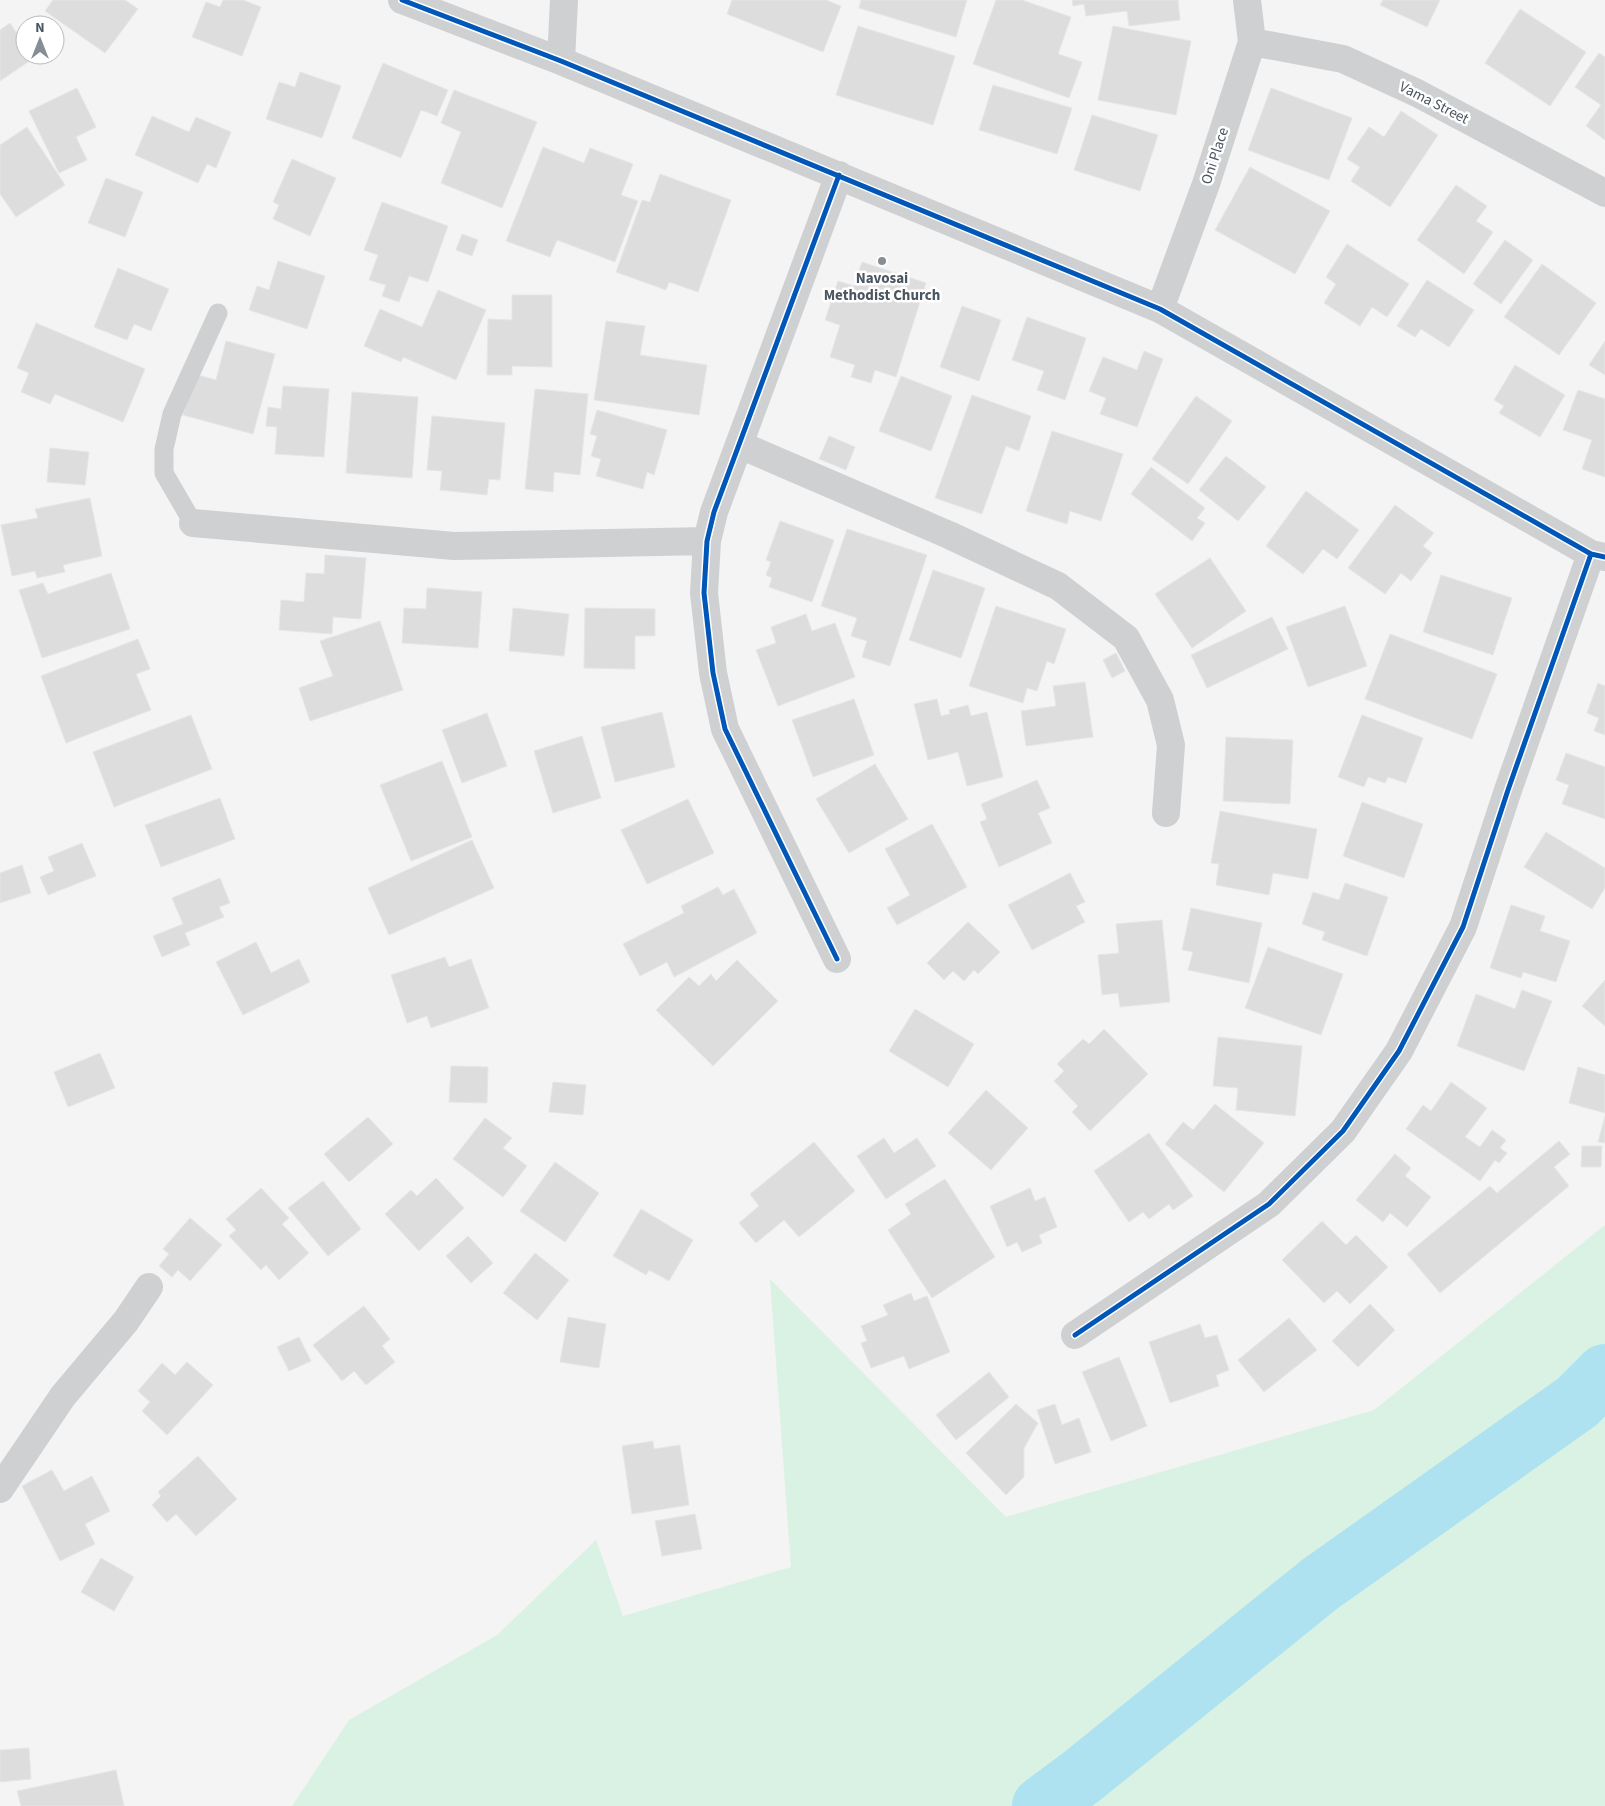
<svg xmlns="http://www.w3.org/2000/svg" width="1605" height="1806" font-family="'Source Sans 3',sans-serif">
  <rect width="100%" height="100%" fill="#f4f4f4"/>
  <path fill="#d9f2e3" d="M1605,1225v581h-1313l57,-86 148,-85 99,-95 27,76 168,-49 -21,-288 236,238 368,-107z"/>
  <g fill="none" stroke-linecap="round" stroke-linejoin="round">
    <path stroke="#aee2f0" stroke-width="60" d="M1042,1806l39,-29 239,-193 257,-182 28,-28"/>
  </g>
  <path fill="#ddddde" stroke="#e5e6e7" d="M53,0h72l13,9 -33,44 -60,-42z
    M223,0h20l18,7 -19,49 -50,-19 14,-35 14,5z
    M732,0h94l15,6 -18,46 -96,-38z
    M861,0h106l-11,37 -97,-29z
    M996,0h26l49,17 -13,37 24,8 -13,36 -96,-34z
    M1072,0h106l2,20 -51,6 -2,-15 -41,5 -2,-12 -11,2z
    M1383,0h57l-13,27 -47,-22z
    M1520,9l66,43 -36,54 -65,-43z
    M10,23l15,22v10h7l2,3 -34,23v-51z
    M858,26l97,30 -22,69 -97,-30z
    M1113,26l78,15 -15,74 -78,-15z
    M1599,53l6,4v83l-19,-14 15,-21 -26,-18z
    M383,63l65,27 -11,26 -16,-6 -20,48 -49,-20z
    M300,72l41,14 -19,52 -56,-19 13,-37 16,5z
    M993,85l79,23 -15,46 -78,-24z
    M77,88l19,39 -20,10 11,23 -28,13 -30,-62z
    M1271,88l81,30 -23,62 -81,-30z
    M454,90l83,32 -35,86 -61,-25 20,-51 -20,-9z
    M1401,111l37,24 -48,72 -39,-26 9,-14 -13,-8 22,-32 15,10z
    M1092,115l66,20 -18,56 -66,-21z
    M152,116l37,16 7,-15 35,15 -15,36 -9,-4 -9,19 -63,-28z
    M27,127l38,58 -49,32 -16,-23v-49z
    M543,147l41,16 6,-15 43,16 -12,31 17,6 -23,61 -58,-22 -7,17 -44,-16z
    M292,159l44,19 -26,58 -37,-17 6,-14 -6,-3z
    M1250,167l80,44 -35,63 -80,-44z
    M660,174l71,26 -33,92 -29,-10 -3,8 -50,-18 26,-72 8,2z
    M106,178l37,14 -18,45 -37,-14z
    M1456,185l31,21 -11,15 17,11 -29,42 -47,-34z
    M382,202l66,24 -20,56 -19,-6 -10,26 -17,-6 4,-11 -17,-5 9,-25 -14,-5z
    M462,234l16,6 -6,16 -16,-6z
    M1505,240l28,20 -32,44 -28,-20z
    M1347,244l62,40 -22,33 -15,-10 -12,19 -36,-23 12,-19 -10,-7z
    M278,261l47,15 -18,53 -58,-19 8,-24 12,4z
    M862,262l64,21 -30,94 -21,-7 -4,13 -20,-6 4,-12 -25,-8 10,-32 -15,-5 13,-39 16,5z
    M1542,264l54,39 -37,52 -55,-38z
    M118,268l51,21 -18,42 -17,-7 -7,16 -33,-13z
    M1427,280l47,30 -25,37 -28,-18 -6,8 -18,-11z
    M438,290l48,20 -30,70 -53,-23 -2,5 -37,-16 16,-37 42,18z
    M512,295h40v72l-40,-1v9h-25l1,-56 24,1z
    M962,306l39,14 -22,61 -39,-14z
    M1027,317l59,21 -21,62 -28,-10 7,-19 -32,-11z
    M606,321l39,5 -5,29 67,10 -8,50 -105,-15z
    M36,323l109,46 -22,53 -68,-28 -5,10 -29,-12 8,-19 -12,-5z
    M226,341l49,13 -22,80 -70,-19 11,-41 22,6z
    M1605,341v34l-16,-10z
    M1144,351l19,8 -26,68 -37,-13 6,-16 -17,-7 14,-34 34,13z
    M1515,365l50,30 -25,42 -41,-24 5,-7 -10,-6z
    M901,376l51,20 -21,55 -52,-20z
    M283,386l46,3 -5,68 -49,-3 2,-27 -11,-1 2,-19 13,2z
    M535,389l53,5 -8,81 -26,-3 -1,20 -28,-3z
    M1578,390l27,9v78l-23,-8 10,-29 -29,-10z
    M352,392l66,5 -6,81 -66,-5z
    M972,395l59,21 -12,35 -13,-5 -24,68 -47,-16z
    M1196,396l36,25 -44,63 -36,-25z
    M597,410l70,20 -13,45 -7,-3 -4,17 -47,-13 5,-17 -10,-3 6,-20 -7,-2z
    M432,416l73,7 -5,57 -11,-1 -2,16 -47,-5 2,-19 -15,-1z
    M1052,431l71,23 -22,67 -31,-10 -3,13 -41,-13z
    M829,436l26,11 -9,23 -27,-11z
    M50,448l39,4 -4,33 -38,-3z
    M1226,456l40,31 -28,34 -39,-31z
    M1151,467l54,41 -8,10 8,5 -13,18 -61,-47z
    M1306,491l53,39 -22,29 -14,-10 -20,25 -37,-28z
    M90,498l12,58 -39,9 2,7 -28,6 -2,-7 -23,5 -11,-51 37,-7 -3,-9z
    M1395,505l39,28 -11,13 9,7 -21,28 -10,-8 -16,21 -37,-26z
    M780,521l54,19 -22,62 -43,-15 3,-9 -6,-3 5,-13 -5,-2z
    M847,529l80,26 -37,111 -28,-9 5,-16 -16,-5 6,-18 -36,-12z
    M325,555l41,3 -5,61 -28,-2 -1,17 -53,-4 2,-30 23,2 2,-29 18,1z
    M1210,558l36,53 -54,37 -37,-54z
    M933,570l52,18 -24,70 -52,-18z
    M111,573l19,56 -88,29 -23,-68 24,-7 5,11z
    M1441,575l71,23 -19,57 -70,-23z
    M427,588l55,4 -4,56 -76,-5 2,-35 22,1z
    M996,606l70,23 -12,35 -7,-3 -10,30 -10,-3 -4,15 -54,-17z
    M1345,606l22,60 -59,21 -22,-60z
    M513,608l56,6 -5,42 -55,-5z
    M585,608l70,1v27h-20v33l-51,-1z
    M806,614l6,17 23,-8 20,54 -77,29 -22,-56 20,-7 -5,-16z
    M1272,617l16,32 -81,39 -16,-33z
    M380,621l23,69 -93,31 -11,-33 34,-12 -13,-35z
    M1390,634l107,40 -25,65 -107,-40z
    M138,639l12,30 -14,5 15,36 -85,33 -25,-67z
    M1116,653l9,18 -13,7 -9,-18z
    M1085,682l8,55 -67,9 -5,-35 35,-5 -3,-20z
    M1598,683l7,3v49l-11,-4 5,-13 -12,-5z
    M854,699l20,56 -61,22 -21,-57z
    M937,699l4,17 9,-2 -1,-4 19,-5 3,11 16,-4 16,65 -36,9 -9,-34 -30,8 -14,-56z
    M662,712l13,55 -60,15 -14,-55z
    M487,713l20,53 -45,17 -20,-53z
    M191,715l21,54 -98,38 -21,-55z
    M1362,715l61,23 -17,45 -18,-6 -3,6 -17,-6 -4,10 -26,-10z
    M582,736l19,62 -48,15 -19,-62z
    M1226,737l67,3 -3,64 -67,-3z
    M1566,753l39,14v52l-43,-15 7,-19 -13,-5z
    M442,761l30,76 -61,24 -31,-76z
    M875,764l33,55 -59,34 -33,-54z
    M1037,780l13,28 -12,5 14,30 -53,24 -19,-45 7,-3 -6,-15z
    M220,798l15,41 -74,28 -16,-42z
    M688,799l26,54 -67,31 -26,-54z
    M1362,802l61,22 -19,54 -61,-22z
    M1220,811l97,18 -9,50 -35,-6 -4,22 -53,-10 3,-21 -8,-1z
    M932,824l35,63 -70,38 -10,-17 23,-13 -25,-46z
    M1546,832l59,36v20l-13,21 -68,-42z
    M472,840l22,48 -105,47 -21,-47z
    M82,843l14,33 -48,19 -8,-18 14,-6 -6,-14z
    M22,865l9,28 -31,10v-30z
    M1070,873l15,29 -9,4 9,16 -53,28 -24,-45z
    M220,878l10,25 -11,4 5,10 -39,16 5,12 -28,12 -9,-21 30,-12 -11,-26z
    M1345,883l43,14 -21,59 -45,-16 3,-8 -23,-8 11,-32 26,8z
    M718,887l5,8 11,-6 23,44 -83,44 -7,-15 -27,14 -17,-32 61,-31 -3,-7z
    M1511,905l34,11 -5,15 30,10 -14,41 -33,-10 -2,6 -31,-10z
    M1191,908l71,15 -13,60 -61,-13 5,-18 -11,-2z
    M1162,920l8,82 -50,5 -2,-14 -16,2 -4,-40 21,-2 -3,-29z
    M968,922l32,30 -22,22 -4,-4 -10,11 -11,-10 -9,9 -17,-17z
    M256,942l15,31 28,-14 11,23 -67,33 -27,-53z
    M1268,947l75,27 -22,61 -76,-27z
    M445,957l4,10 22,-8 18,49 -58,20 -4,-12 -20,7 -16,-48z
    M737,960l41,41 -65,65 -57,-56 33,-33 10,9 12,-12 5,7z
    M1605,980v46l-23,-20z
    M1522,990l30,11 -28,70 -67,-25 19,-52 39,15z
    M915,1009l59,35 -26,43 -59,-36z
    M1104,1029l44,45 -58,57 -18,-19 6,-6 -24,-25 10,-10 -7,-7 26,-25 6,5z
    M1218,1037l84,9 -7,70 -59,-6 2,-22 -25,-2z
    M100,1053l15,35 -47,19 -14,-35z
    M451,1066l37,1 -1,36 -38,-1z
    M1578,1067l27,8v38l-36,-10z
    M553,1082l33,3 -3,30 -34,-3z
    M1451,1082l36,26 -22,29 15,10 12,-17 14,10 -6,8 7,5 -8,10 -4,-3 -15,21 -74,-52 17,-24 8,6z
    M986,1090l42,38 -37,42 -43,-37z
    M1215,1104l49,39 -40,49 -59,-48 18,-22 10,8z
    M1605,1116v27l-7,-1z
    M368,1117l25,27 -44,38 -25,-28z
    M485,1118l27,20 -9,10 24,18 -24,31 -50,-38z
    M1149,1133l44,63 -20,14 -4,-6 -20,15 -6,-7 -14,10 -35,-51z
    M884,1138l10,15 23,-15 19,28 -50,33 -29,-43z
    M1559,1141l11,13 -16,13 15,19 -129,107 -33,-39 83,-68 7,7z
    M814,1142l41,49 -56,46 -15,-17 -28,23 -17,-20 20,-17 -9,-12z
    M1582,1146h20l-1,21h-20z
    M1395,1154l16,14 -6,8 26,21 -24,30 -17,-14 -7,9 -27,-22z
    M555,1162l44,31 -34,49 -45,-31z
    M436,1178l28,30 -45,43 -34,-37 26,-24 6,6z
    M945,1179l50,78 -63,41 -44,-68 23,-16 -6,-10z
    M323,1181l38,48 -33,27 -40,-48z
    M261,1188l28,30 -7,6 27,29 -30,27 -13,-15 -5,5 -32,-34 7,-6 -10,-11z
    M1030,1188l5,13 10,-4 12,30 -18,8 3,8 -20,9 -5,-10 -10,5 -17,-41z
    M641,1209l52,31 -24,41 -20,-11 -3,5 -33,-19z
    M190,1218l32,27 -32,36 -12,-11 -6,7 -13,-11 10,-12 -6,-5z
    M1322,1221l24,24 10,-10 32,32 -38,37 -13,-13 -13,12 -42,-43z
    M468,1236l25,27 -22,20 -25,-27z
    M535,1253l34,27 -32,40 -34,-27z
    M911,1293l3,8 13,-5 23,56 -41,17 -5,-13 -33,12 -10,-25 6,-2 -6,-15 27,-11 -5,-10z
    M1370,1304l25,26 -37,37 -26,-26z
    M364,1306l26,33 -8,7 13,16 -29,23 -12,-14 -12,10 -29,-36z
    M568,1317l38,7 -7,44 -39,-6z
    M1289,1318l28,32 -53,42 -26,-32z
    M1200,1324l5,14 12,-3 12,35 -13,5 3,11 -49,17 -21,-61z
    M299,1337l12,24 -22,10 -12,-24z
    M1119,1357l28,69 -36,15 -29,-69z
    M187,1362l26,23 -46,50 -25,-24 8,-9 -12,-11 24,-28 13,12z
    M989,1372l20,25 -53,43 -20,-25z
    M1016,1404l22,19 -14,25v29l-18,18 -40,-42z
    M1055,1404l7,21 17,-7 12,34 -36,12 -18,-54z
    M653,1441l1,8 26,-4 9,60 -57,9 -10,-68z
    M198,1456l39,43 -41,37 -20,-22 -9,8 -15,-17 9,-9 -3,-4z
    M52,1470l12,21 28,-15 18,35 -25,13 10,20 -35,17 -38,-75z
    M695,1514l7,35 -40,7 -7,-35z
    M101,1558l33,19 -20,34 -33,-19z
    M29,1748l2,31 -31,3v-32z
    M116,1770l8,36h-103l-4,-15z"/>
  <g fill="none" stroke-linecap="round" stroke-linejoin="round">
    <path stroke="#ced0d2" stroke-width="19" d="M193,523l-29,-50v-24l8,-35 46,-101"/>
    <path stroke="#ced0d2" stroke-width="28" d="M402,0l159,61 599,248 431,245 14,3
      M1252,42l91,17 74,34 188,100
      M561,61l3,-61
      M1160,309l46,-125 46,-142 -5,-42
      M740,445l209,90 109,51 68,52 34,62 11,45 -5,68
      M193,523l261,23 253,-5
      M837,959l-112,-230 -12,-56 -9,-80 3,-52 7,-29 125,-337
      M1075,1335l194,-131 74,-73 56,-80 64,-124 45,-137 83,-236
      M0,1489l63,-93 63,-75 23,-34"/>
    <g stroke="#fff" stroke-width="8">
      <path id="cycleway" d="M402,0l159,61 599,248 431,245 14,3
        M837,959l-112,-230 -12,-56 -9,-80 3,-52 7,-29 125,-337
        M1075,1335l194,-131 74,-73 56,-80 64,-124 45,-137 83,-236"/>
    </g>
    <use href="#cycleway" stroke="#0057b8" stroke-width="5"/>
  </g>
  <circle fill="#868d94" stroke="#fff" stroke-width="2" cx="882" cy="261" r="5"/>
  <g text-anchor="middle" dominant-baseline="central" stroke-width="5" stroke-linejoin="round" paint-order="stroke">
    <g font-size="15" fill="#4a5661" stroke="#fff">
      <text transform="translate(1434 103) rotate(27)">Vama Street</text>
      <text transform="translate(1215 156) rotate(-72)">Oni Place</text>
    </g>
    <g font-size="15" font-weight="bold" fill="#4a5661" stroke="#fff">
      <text x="882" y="278">Navosai<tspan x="882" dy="17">Methodist Church</tspan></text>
    </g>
  </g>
  <g transform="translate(40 40)"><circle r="24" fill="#ffffff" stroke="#b7bbc0"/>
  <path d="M0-4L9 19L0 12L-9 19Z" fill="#868d94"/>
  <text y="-8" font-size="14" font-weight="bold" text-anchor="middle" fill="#4a5661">N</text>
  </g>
</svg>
